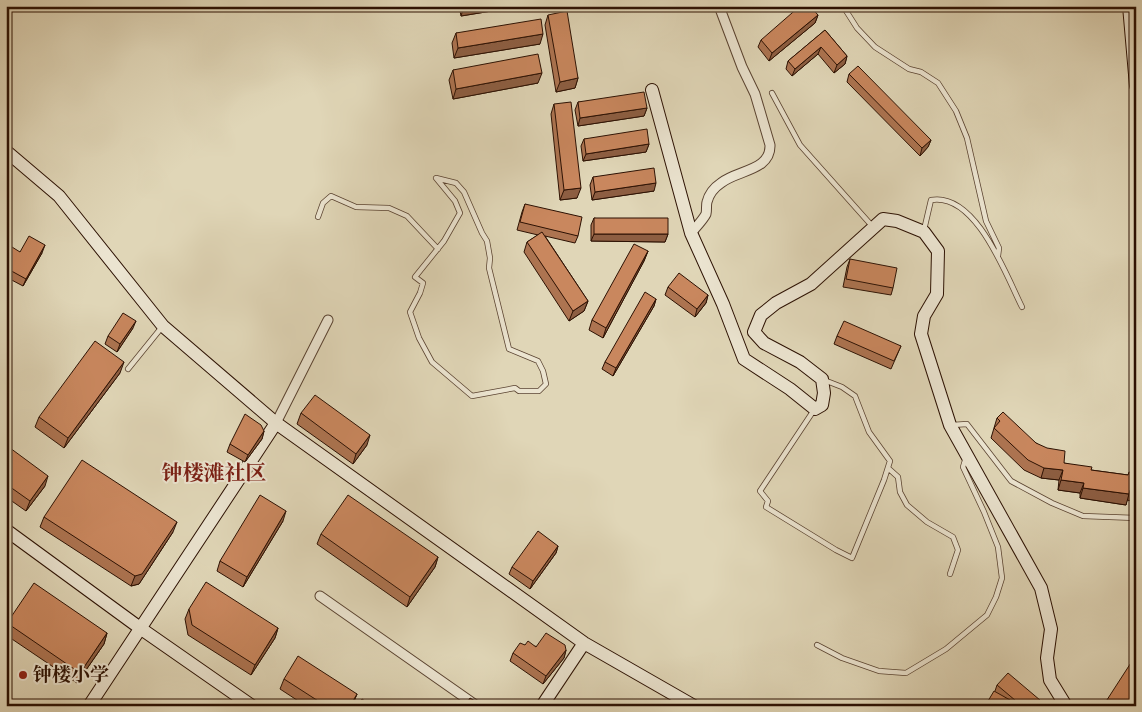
<svg xmlns="http://www.w3.org/2000/svg" width="1142" height="712" font-family="'IM FELL DW Pica','Noto Serif SC',serif">
  <rect width="100%" height="100%" fill="#e0d6b7"/>
  <filter id="stains"><feTurbulence type="fractalNoise" baseFrequency=".004" numOctaves="4"/><feColorMatrix values="0 0 0 0 .2 0 0 0 0 .09 0 0 0 0 .02 0 0 0 .5 -.17"/></filter>
  <radialGradient id="worn" r=".72"><stop offset=".6" stop-color="#630" stop-opacity="0"/><stop offset="1" stop-color="#630" stop-opacity=".3"/></radialGradient>
  <g fill="none" stroke-linecap="round" stroke-linejoin="round">
    <g stroke="#594230" stroke-width="6">
      <path id="lane" d="M843,6l14,22 18,19 34,22 12,3 17,11 18,28 11,27 19,83 13,27 -1,8
        M772,93l28,52 73,82
        M436,178l20,5 8,9 18,41 5,8 3,17 -1,10 20,81 29,12 5,10 3,13 -7,7h-20l-4,-3 -43,8 -40,-34 -13,-24 -9,-26 10,-19 3,-10 -8,-6 29,-36 16,-28 -5,-12z
        M318,217l5,-14 8,-7 25,11 33,1 18,8 31,33
        M924,230l7,-30c45,-8 75,75 91,107
        M128,369l34,-42
        M814,410l-54,81 8,10 -2,6 70,43 16,8 32,-78 6,-19 -21,-29 -14,-36 -13,-9 -18,-7
        M952,425l15,-1 44,57 41,22 31,13 53,2
        M888,468l10,9 2,15 7,13 20,17 26,15 5,13 -8,24
        M817,645l25,13 37,13 27,2 40,-24 41,-34 9,-18 6,-19 -4,-31 -14,-35 -21,-45 3,-10"/>
    </g>
    <g stroke="#594230" stroke-width="11">
      <path id="street" d="M691,233c5,-6 12,-13 15,-19 1,-4 0,-9 1,-12 2,-8 8,-15 14,-19 16,-13 50,-12 49,-38l-15,-51 -13,-27 -23,-61
        M276,423l52,-103
        M320,596l157,110"/>
    </g>
    <g stroke="#2c1103" stroke-width="14">
      <path id="secondary" d="M1129,6l7,80
        M652,90l39,143 32,71 21,55 46,30 25,20 7,-4 2,-12 -2,-14 -22,-17 -36,-19 -10,-11 7,-17 15,-12 35,-19 72,-65 14,2 27,11 14,19 -1,43 -13,22 -3,18 29,91 91,163 10,41 -4,29 3,22 16,26
        M6,151l53,45 104,130 113,97 308,220 110,63
        M6,530l134,98 112,78
        M89,706l187,-283
        M542,706l42,-63"/>
    </g>
    <use href="#lane" stroke="#ebe4d0" stroke-width="4.5"/>
    <use href="#street" stroke="#ebe4d0" stroke-width="9"/>
    <use href="#secondary" stroke="#ebe4d0" stroke-width="12"/>
  </g>
  <path fill="#ad7451" stroke="#2c1103" d="M459,6h63l-61,10z
    M548,15l30,63 -3,10 -19,4 -11,-67z
    M818,15l-3,8 -46,38 -11,-14 3,-7z
    M825,30l22,26 -2,8 -11,9 -16,-19 -26,22 -6,-7 2,-8z
    M456,33l84,11 -86,14 -2,-15z
    M453,70l85,13 -85,16 -4,-19z
    M849,74l82,66 -3,7 -8,9 -73,-74z
    M578,102l69,6 -3,8 -66,10 -3,-16z
    M554,104l23,94 -17,2 -9,-86z
    M584,139l65,5 -3,8 -63,9 -2,-15z
    M593,177l61,14 -62,9 -2,-15z
    M525,204l53,32 -3,7 -30,-7 43,65 -4,10 -15,10 -45,-69 3,-10 11,-7 -21,-5 5,-18z
    M594,218l74,16 -3,8 -74,-1v-16z
    M648,251l-4,10 -41,77 -14,-8 3,-10z
    M20,252l22,1 -19,33 -17,-9v-21z
    M850,259l43,29 -2,7 -48,-8 4,-20z
    M668,287l40,8 -2,8 -11,14 -30,-22z
    M656,299l-2,7 -41,70 -11,-7 3,-7z
    M133,328l-16,24 -12,-8 3,-8z
    M837,336l64,10 -10,23 -57,-25z
    M120,373l-56,75 -29,-21 4,-10z
    M301,413l66,32 -14,19 -56,-40z
    M997,418l39,25 28,20 27,7 37,5 8,-1v28l-9,-2 -1,5 -46,-7v-5l-22,-3 1,-10 -18,-2 -17,-8 -33,-32z
    M264,431l-2,8 -17,23 -18,-10 3,-8z
    M6,445l39,41 -19,25 -20,-14z
    M44,517l129,15 -34,52 -8,2 -91,-59z
    M283,521l-40,66 -26,-16 3,-10z
    M321,534l117,23 -3,10 -28,40 -90,-63z
    M558,546l-2,7 -26,36 -21,-15 3,-7z
    M189,609l89,19 -3,10 -24,37 -63,-40 -3,-16z
    M7,623l100,10 -3,11 -27,39 -71,-48z
    M525,645l41,5 -2,8 -21,26 -33,-23 3,-8z
    M284,679l73,15 -5,12h-46l-26,-17z
    M997,685l50,21h-62l10,-15z"/>
  <path fill="#8d5e42" stroke="#2c1103" d="M464,6h58l-61,10z
    M818,15l-3,8 -46,38 3,-8z
    M543,34l-3,10 -86,14 4,-10z
    M821,47l-3,7 -26,22 3,-7z
    M847,56l-2,8 -11,9 3,-8z
    M542,73l-4,10 -85,16 3,-10z
    M578,78l-3,10 -19,4 4,-10z
    M647,108l-3,8 -66,10 2,-8z
    M931,140l-3,7 -8,9 2,-8z
    M649,144l-3,8 -63,9 3,-7z
    M656,183l-2,8 -62,9 3,-8z
    M581,188l-4,10 -17,2 4,-10z
    M594,234h74l-3,8 -74,-1z
    M45,245l-3,8 -19,33 3,-7z
    M648,251l-4,10 -41,77 3,-10z
    M708,295l-2,8 -11,14 2,-8z
    M656,299l-2,7 -41,70 3,-8z
    M588,301l-4,10 -15,10 4,-10z
    M136,321l-3,7 -16,24 3,-8z
    M11,323l-5,14v-7z
    M124,362l-4,11 -56,75 4,-10z
    M264,431l-2,8 -17,23 3,-7z
    M370,435l-3,10 -14,19 3,-10z
    M1044,468l19,2 -4,10 -18,-2z
    M48,476l-3,10 -19,25 4,-10z
    M1061,480l23,3 -4,10 -22,-3z
    M1083,488l46,6 -3,11 -46,-7z
    M286,511l-3,10 -40,66 4,-10z
    M177,522l-4,10 -34,52 -8,2 4,-10z
    M558,546l-2,7 -26,36 3,-8z
    M438,557l-3,10 -28,40 3,-10z
    M278,628l-3,10 -24,37 4,-10z
    M107,633l-3,11 -27,39 3,-10z
    M566,650l-2,8 -21,26 3,-8z
    M357,694l-5,12h-2z
    M1136,695v4l-5,7h-2z"/>
  <path fill="#c9875e" stroke="#2c1103" d="M800,6h10l8,9 -46,38 -11,-13z
    M567,11l11,67 -18,4 -12,-67z
    M541,19l2,15 -85,14 -2,-15z
    M825,30l22,26 -10,9 -16,-18 -26,22 -7,-8z
    M538,54l4,19 -86,16 -3,-19z
    M858,66l73,74 -9,8 -73,-74z
    M644,92l3,16 -67,10 -2,-16z
    M571,102l10,86 -17,2 -10,-86z
    M647,129l2,15 -63,10 -2,-15z
    M654,168l2,15 -61,9 -2,-15z
    M525,204l57,13 -4,19 -58,-14z
    M594,218h74v16h-74z
    M542,232l46,69 -15,10 -46,-69z
    M29,236l16,9 -19,34 -20,-11v-12l6,-9 8,5z
    M634,244l14,7 -42,77 -14,-8z
    M850,259l47,9 -4,20 -47,-9z
    M679,273l29,22 -11,14 -29,-22z
    M645,292l11,7 -40,69 -11,-6z
    M123,313l13,8 -16,23 -12,-8z
    M6,320l5,3 -5,7z
    M844,321l57,25 -7,15 -57,-25z
    M95,341l29,21 -56,76 -29,-21z
    M315,395l55,40 -14,19 -55,-41z
    M1003,412l33,31 11,5 18,3 -1,12 28,4 -1,3 37,5 1,-3 7,2v17l-6,-1 -1,4 -46,-6 1,-5 -23,-3 2,-10 -19,-2 -16,-8 -34,-32 6,-7 -3,-3z
    M245,414l16,11 3,6 -16,24 -18,-11z
    M6,445l42,31 -18,25 -24,-17z
    M82,460l95,62 -35,52 -7,2 -91,-59z
    M260,495l26,16 -39,66 -27,-16z
    M348,495l90,62 -28,40 -89,-63z
    M538,531l20,15 -25,35 -21,-14z
    M206,582l72,46 -23,37 -63,-40 -3,-16z
    M34,583l73,50 -27,40 -73,-50z
    M546,633l19,12 1,5 -20,26 -33,-23 7,-10 5,2 3,-4 8,6z
    M1136,655v40l-7,11h-26z
    M298,656l59,38 -7,12h-24l-42,-27z
    M1008,673l39,33h-25l-25,-21z
    M994,691l16,9 -4,6h-21z
    M470,698l13,8h-18z
    M362,699l10,7h-15z"/>
  <circle fill="#8f2418" stroke="#ebe4d0" stroke-width="2" cx="23" cy="675" r="5"/>
  <g text-anchor="middle" dominant-baseline="central" stroke-width="4" stroke-linejoin="round" paint-order="stroke">
    <g font-size="19" font-weight="bold" fill="#2c1103" stroke="#ebe4d0" text-anchor="start">
      <text x="33" y="675">钟楼小学</text>
    </g>
    <g font-size="21" font-weight="bold" fill="#7a1f14" stroke="#ebe4d0">
      <text x="214" y="474">钟楼滩社区</text>
    </g>
  </g>
  <rect width="1142" height="712" fill="none" stroke="#e0d6b7" stroke-width="25"/>
  <rect x="8" y="8" width="1127" height="697" fill="none" stroke="#2c1103" stroke-width="2.5"/>
  <rect x="12" y="12" width="1117" height="687" fill="none" stroke="#2c1103"/>
  <rect width="100%" height="100%" filter="url(#stains)"/>
  <rect width="100%" height="100%" fill="url(#worn)"/>
</svg>
